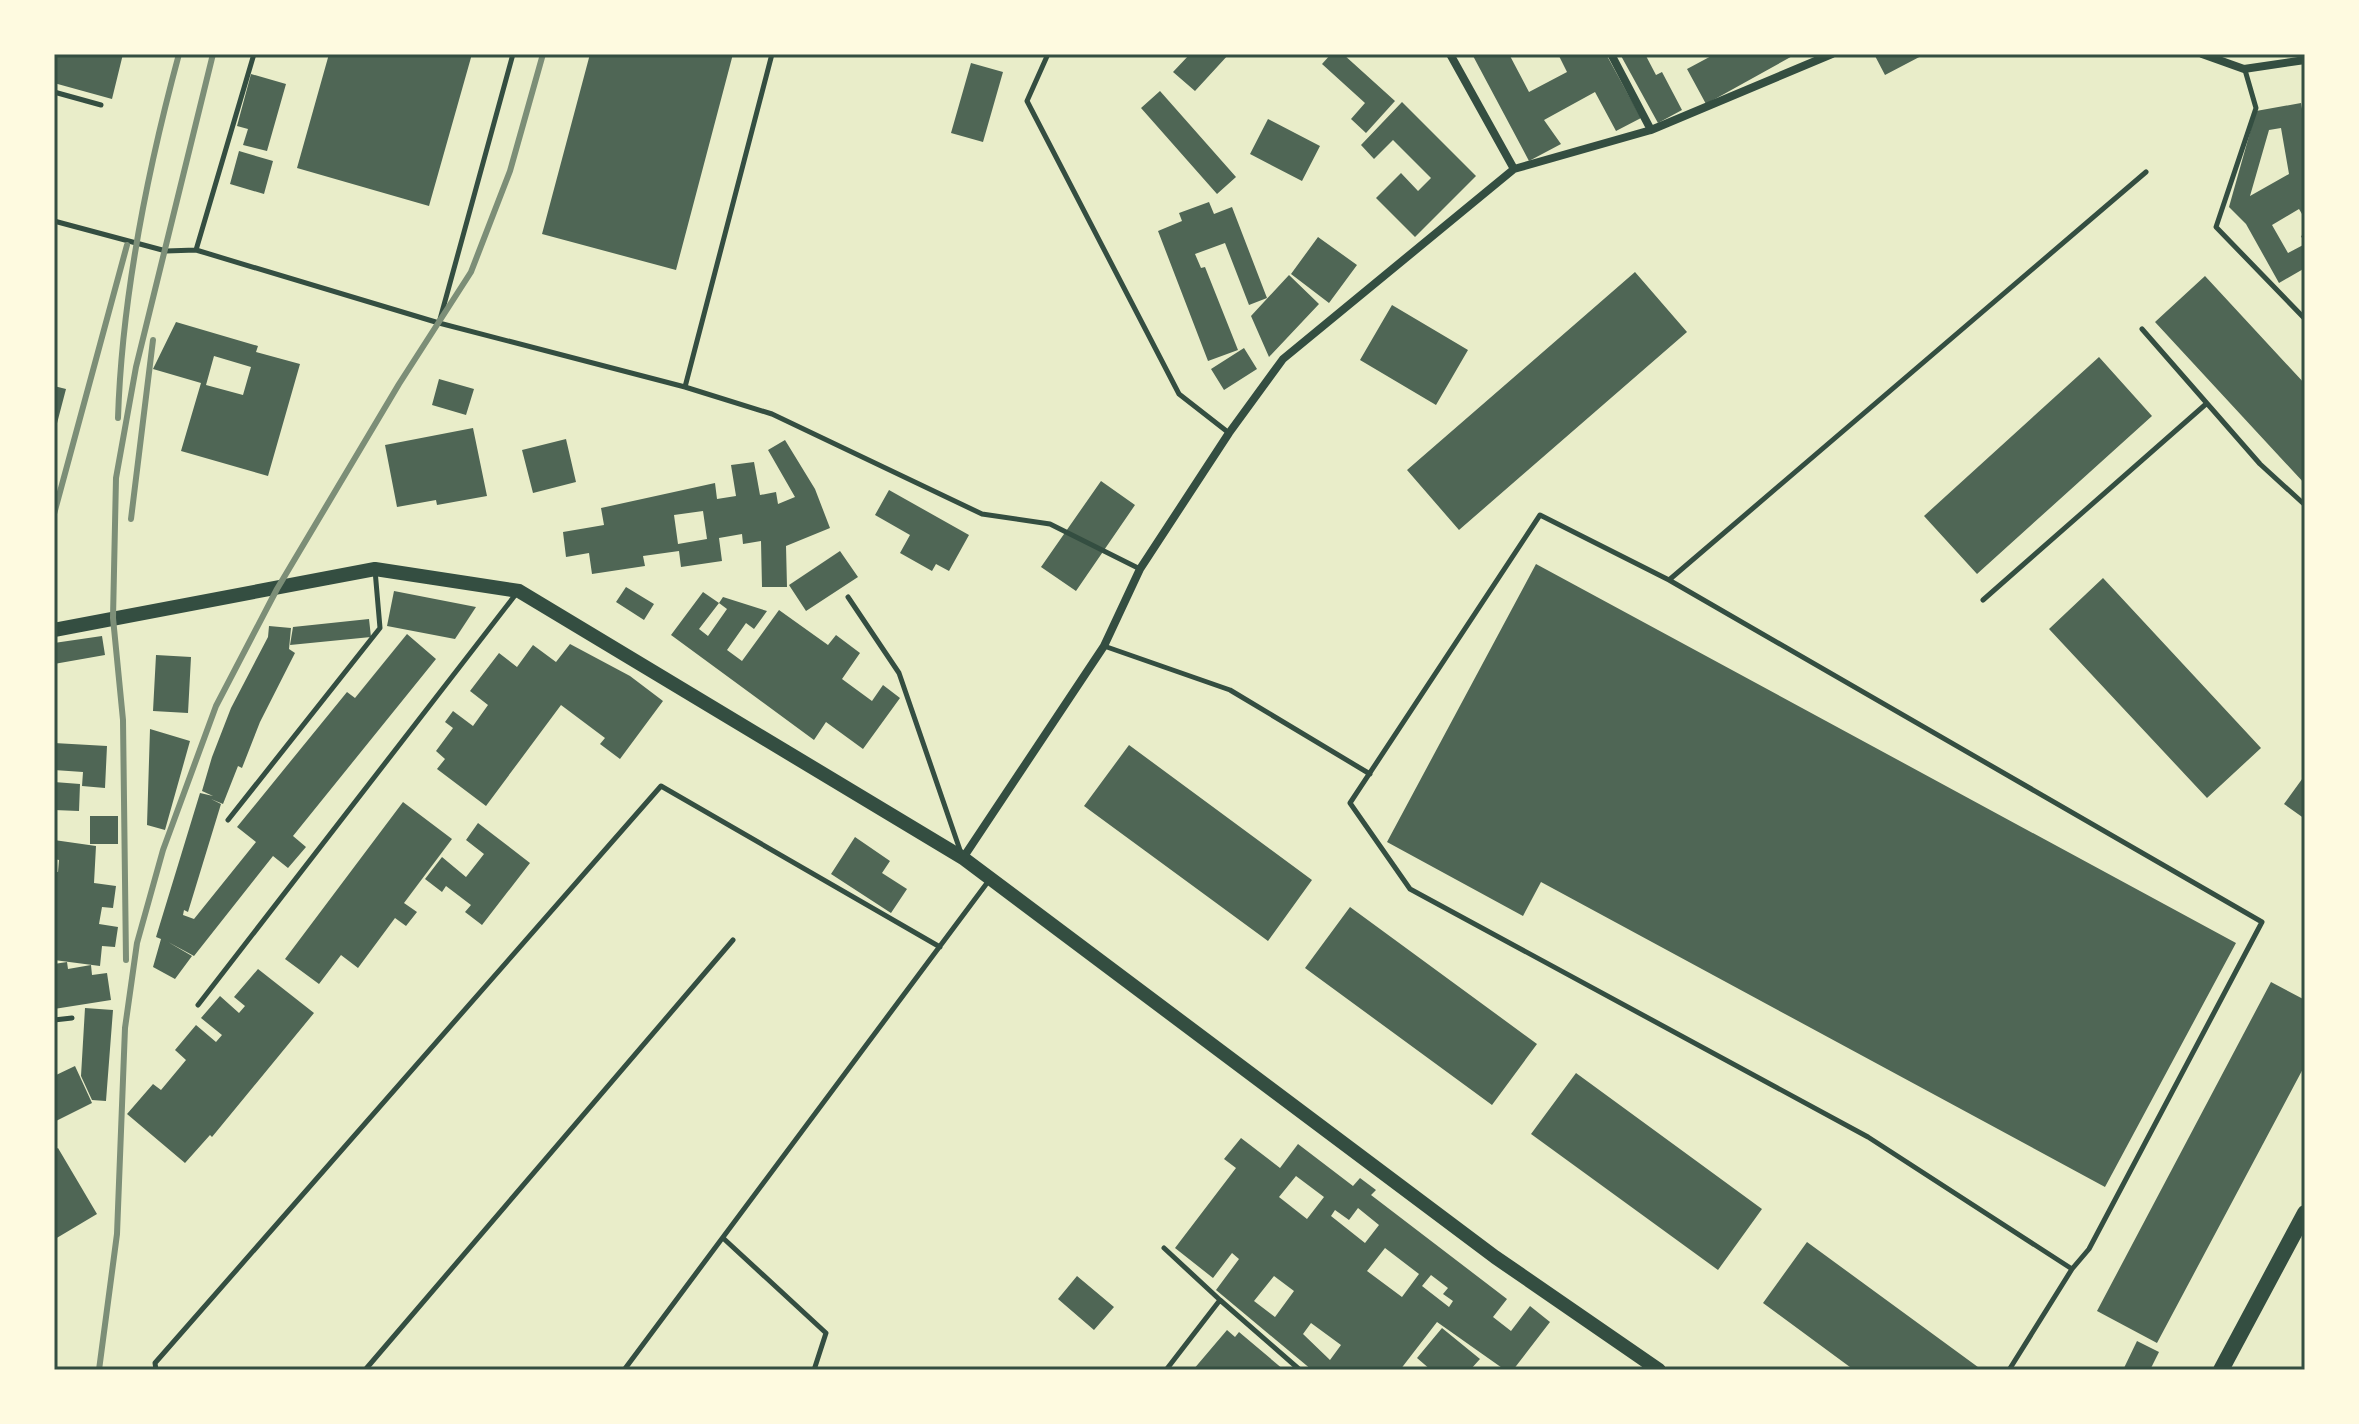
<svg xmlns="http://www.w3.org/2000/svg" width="2359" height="1424" font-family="Roboto,sans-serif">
  <rect width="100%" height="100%" fill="#e9edc9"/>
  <path fill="#4f6655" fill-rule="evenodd" d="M54,54h69l-11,45 -58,-16z
    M329,54h143l-43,152 -132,-38z
    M590,54h143l-57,216 -134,-36z
    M1190,54h39l-34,37 -22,-19z
    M1331,54h12l52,47 -29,32 -15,-14 14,-16 -43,-39z
    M1472,54h37l20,38 38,-20 -9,-18h48l35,64 -25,13 -21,-39 -51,28 17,24 -32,17z
    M1620,54h25l11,21 6,-3 20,38 -24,13z
    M1715,54h81l-90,50 -19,-35z
    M1874,54h51l-40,21z
    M971,63l32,9 -20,70 -32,-9z
    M251,74l35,10 -19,67 -24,-6 5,-16 -11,-3z
    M1160,91l76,86 -19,17 -76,-86z
    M1402,102l74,74 -61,61 -39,-39 25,-25 17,18 13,-13 -38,-38 -19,19 -13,-14z
    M2301,103l4,23v93l-6,-10 -27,16 16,28 17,-9 -4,-8 4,-2v34l-26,15 -33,-59 -17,-17 27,-96zM2281,128l8,46 -39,22 19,-66z
    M1268,119l52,27 -18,35 -52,-27z
    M239,151l34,10 -9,33 -34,-10z
    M1209,202l5,12 18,-7 35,91 -18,7 -24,-62 -30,11 6,14 4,-1 33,83 -30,11 -50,-130 24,-10 -3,-8z
    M1318,237l39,28 -28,38 -38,-29z
    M1635,272l52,60 -228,198 -52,-60z
    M1289,275l30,29 -50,53 -18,-41z
    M2205,276l100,108v100l-150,-162z
    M1392,305l76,45 -32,55 -76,-45z
    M176,322l82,24 -2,6 44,12 -32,112 -87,-25 20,-68 -48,-14zM214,356l37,11 -8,28 -37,-10z
    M1244,348l13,21 -33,21 -13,-21z
    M2099,357l53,59 -175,158 -53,-58z
    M439,379l35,10 -8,26 -34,-10z
    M54,386l12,3 -11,42h-1z
    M473,428l14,68 -50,9 -1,-5 -39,7 -12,-62z
    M566,439l10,43 -43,11 -11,-43z
    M785,440l30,49 15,39 -44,18 1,41h-25l-1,-46 -18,3 -1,-10 -23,4 3,23 -41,6 -2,-16 -36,5 2,10 -53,8 -3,-21 -23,4 -3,-25 41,-7 -3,-17 114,-25 2,16 19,-3 -5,-31 23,-3 6,33 16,-3 2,12 17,-7 -27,-47zM703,511l4,28 -29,5 -4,-29z
    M1101,481l34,24 -59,86 -35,-24z
    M889,490l80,45 -20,36 -13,-7 -4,7 -32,-18 10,-18 -35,-20z
    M840,551l18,26 -52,34 -17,-26z
    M1536,564l700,379 -131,244 -564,-305 -18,34 -136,-74z
    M2103,578l158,170 -54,50 -158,-169z
    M626,587l28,17 -10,16 -28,-18z
    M394,591l82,16 -21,32 -68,-13z
    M703,592l16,11 -20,26 9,7 19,-27 -8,-6 4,-6 44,14 -13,18 -8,-6 -19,27 15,11 37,-51 49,35 8,-10 24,18 -18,26 30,22 11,-16 17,13 -37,51 -37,-27 -12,18 -143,-105z
    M369,619l2,18 -81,8 3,-18z
    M269,626l22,2 -2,21 6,4 -35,69 -18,46 -4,-2 -15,38 -12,-5 10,5 -33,108 -4,-2 -1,5 11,4 62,-77 -19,-15 110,-135 8,6 52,-64 29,25 -143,177 13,11 -18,21 -15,-12 -79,100 -26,-14 24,14 -17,23 -22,-12 8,-28 -5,-2 44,-144 13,3 -11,-5 10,-34 19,-49 37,-71z
    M102,636l3,19 -51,9v-21z
    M570,644l60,32 33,25 -43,58 -20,-15 5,-6 -44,-33 -75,101 -49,-37 8,-10 -9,-8 17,-23 -8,-6 8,-11 20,15 15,-21 -18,-14 29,-38 18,14 16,-22 23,17z
    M156,655l35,2 -3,56 -35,-2z
    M150,729l40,12 -25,89 -18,-5z
    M54,743l53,3 -2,42 -23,-2 1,-14 -29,-2z
    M1129,745l183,135 -44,61 -184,-135z
    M2305,775v44l-21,-15z
    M54,782l26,2 -1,27 -25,-1z
    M403,802l49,37 -48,64 13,9 -11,14 -11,-8 -37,50 -17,-13 -22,29 -34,-25z
    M90,816h28v28h-28z
    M478,823l52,40 -48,62 -17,-13 6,-7 -25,-19 -4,6 -17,-13 17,-22 24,20 18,-23 -18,-14z
    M855,837l35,24 -8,12 25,16 -16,24 -60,-39z
    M54,840l42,6 -2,37 22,3 -3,22 -11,-1 -3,17 19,3 -3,20 -13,-1 -2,20 -46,-6v-88h4l1,-12 -5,-1z
    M1350,907l187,137 -45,61 -187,-137z
    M67,962l1,7 23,-4 1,10 15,-2 4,27 -57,9v-45z
    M258,969l56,44 -102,124 -2,-2 -25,28 -58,-49 26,-30 8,6 25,-30 -11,-10 21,-25 20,17 6,-7 -21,-17 19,-22 19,17 6,-7 -11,-9z
    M2271,982l34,18v65l-148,278 -60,-32z
    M85,1008l28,2 -7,91 -14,-1 -11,-24z
    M75,1066l17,37 -38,19v-46z
    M1576,1073l186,136 -44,61 -187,-136z
    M1241,1138l39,30 18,-24 55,42 7,-8 16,12 -5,5 136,104 -14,18 18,14 19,-25 20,16 -37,48h-8l-68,-48 -37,48h-88l-96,-80 23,-31 -7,-6 -19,25 -38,-30 61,-80 -12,-9zM1296,1176l28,21 -17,22 -28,-22zM1358,1208l21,17 -14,18 -34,-27 4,-6 14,10zM1385,1248l34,26 -17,23 -35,-26zM1431,1275l17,13 -5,6 10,7 -4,6 -27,-21zM1274,1276l20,15 -19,26 -21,-16zM1311,1323l30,22 -11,15 -27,-26z
    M58,1148l39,66 -42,25 -1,-89z
    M1807,1242l175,128h-128l-91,-67z
    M1077,1276l37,31 -20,23 -36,-31z
    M1442,1328l38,31 -10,11h-39l-14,-12z
    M1227,1330l8,7 4,-5 45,38h-91z
    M2137,1341l22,11 -9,18h-27z"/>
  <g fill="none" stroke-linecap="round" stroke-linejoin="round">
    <path stroke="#344e41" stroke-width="5" d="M254,54l-58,196 243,73
      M513,54l-74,269 246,64 87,27 210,100 68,10 90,45
      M1048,54l-21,47 152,293 50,39
      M2245,70l11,38 -40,119 89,92
      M54,92l47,13
      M54,221l112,30 30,-1
      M2142,329l118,135 45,41
      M685,387l87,-333
      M1669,580l-129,-65 -190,288 60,86 458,248 204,132
      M848,597l51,76 62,180
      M1983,600l223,-196
      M1104,646l126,44 140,84
      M228,820l152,-192 -5,-58
      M198,1005l318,-411
      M54,1020l18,-2
      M723,1238l103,95 -12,37
      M1164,1248l56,52
      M156,1370l-1,-7 506,-577 279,161
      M365,1370l368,-430
      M624,1370l366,-491
      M1166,1370l54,-70 80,70
      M2009,1370l63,-101 17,-20 173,-327 -593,-342 477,-408"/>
    <path stroke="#344e41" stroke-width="8" d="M1450,54l64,115 137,-39 181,-76
      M1611,54l40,76
      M2202,54l42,15 61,-9
      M963,858l141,-212 36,-77 89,-136 54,-74 231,-190"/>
    <path stroke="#344e41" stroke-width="14" d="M54,630l321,-61 144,22 444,267 532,399 164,113"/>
    <path stroke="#344e41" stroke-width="16" d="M2221,1370l84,-157"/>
    <path stroke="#7c8e77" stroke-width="6" d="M118,418c4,-123 29,-246 61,-364
      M54,514l73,-269
      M131,519l22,-179
      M126,960l-3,-240 -10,-102 3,-140 20,-111 77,-313
      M99,1370l18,-136 8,-206 12,-85 26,-93 53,-144 61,-117 122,-205 72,-112 39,-101 33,-117"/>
  </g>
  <rect width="2359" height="1424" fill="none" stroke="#fefae0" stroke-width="112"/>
  <rect x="56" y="56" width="2247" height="1312" fill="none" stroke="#344e41" stroke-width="3"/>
</svg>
